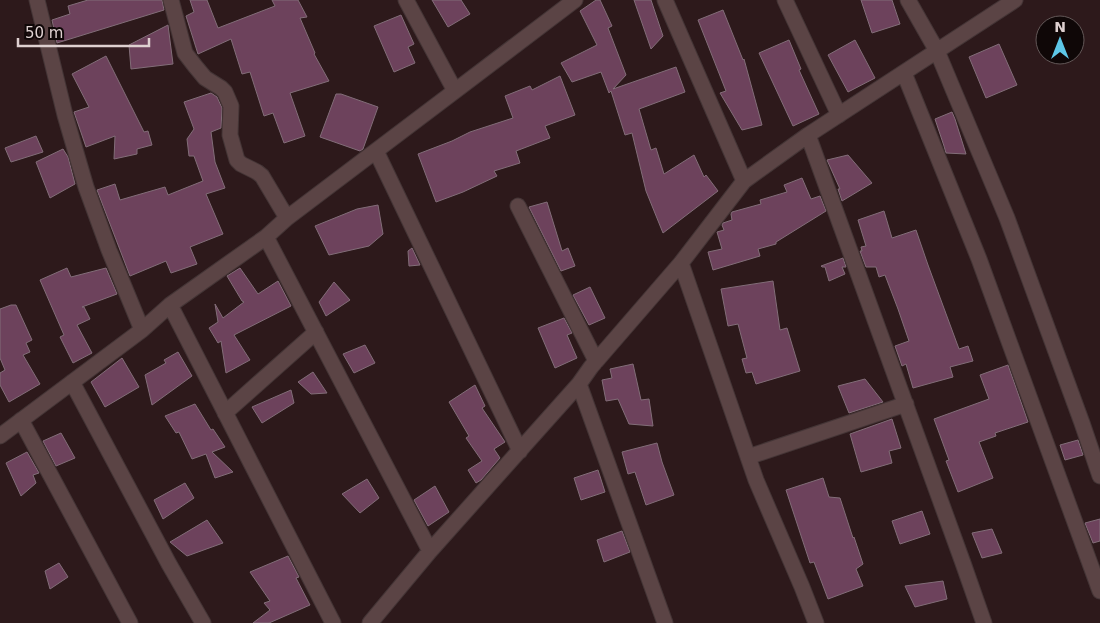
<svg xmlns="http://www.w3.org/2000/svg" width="1100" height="623" font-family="'DejaVu Sans',sans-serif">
  <rect width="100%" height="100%" fill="#2d191b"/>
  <path fill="#6d425c" stroke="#826d78" d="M88,0h74l2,10 -107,33 -5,-23 18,-6 -2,-8z
    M190,0h17l11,28 57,-22 -3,-6h26l9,17 -7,1 15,35 -1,1 15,27 -39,12 15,43 -21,7 -11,-30 -9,3 -14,-44 -8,2 -11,-35 -33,15 -12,-38 8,-4z
    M432,0h29l9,14 -22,13z
    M596,0h4l12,26 -4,2 18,47 -13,14 63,-22 9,25 -46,17 12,41 5,-2 8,26 30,-19 10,22 2,-2 12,16 -55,42 -17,-42 -14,-58 -7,2 -14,-44 -2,2 -8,-21 -29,10 -11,-19 36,-18 -17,-34z
    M634,0h17l12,36 -12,13z
    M861,0h31l8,24 -28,9z
    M723,10l20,50 1,-1 18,66 -20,5 -22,-37 6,-2 -28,-71z
    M401,15l13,29 -6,3 7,16 -21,9 -20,-46z
    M168,25l5,39 -42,5 -2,-24z
    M789,40l12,29 -2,1 20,44 -26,12 -34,-73z
    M855,40l20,38 -27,14 -20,-37z
    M999,44l18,41 -31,13 -17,-41z
    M106,56l38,76 4,-1 4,14 -15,4v5l-23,5 1,-23 -29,11 -12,-35 15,-5 -17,-33z
    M560,76l15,39 -30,11 5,12 -34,13 4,12 -26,8 3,5 -34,16 -27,10 -18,-48 34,-13 18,-9 43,-14 -8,-22 25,-10 2,4z
    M211,93l6,4 5,11 -1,20 -10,4 4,30 10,26 -19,6 17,40 -33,13 7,17 -26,9 -5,-12 -36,15 -33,-86 18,-6 5,16 45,-13 3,8 35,-14 -9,-25h-5l-2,-17 7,-10 -10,-27z
    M336,94h5l37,13 -15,42 -3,2 -40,-14z
    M952,112l3,7 11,35 -20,-1 -2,-7 -9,-27z
    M36,136l7,16 -32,10 -6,-14z
    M63,149l5,8 7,27 -25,14 -14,-36z
    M848,155l24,28 -30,18 -4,-12h2l-13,-29z
    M802,178l9,21 9,-3 6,15 -50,31v2l-18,5 2,7 -47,14 -5,-18 14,-3 -5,-17 7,-2 -2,-5 1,-2 9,-3 -1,-6 1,-2 29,-8 -1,-4 27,-8 -3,-7z
    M547,202l15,49 6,-3 7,18 -14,5 -32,-64z
    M378,205l5,29 -14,12 -40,9 -14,-29 42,-17z
    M884,211l8,27 24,-8 12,35 31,84 9,-3 5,15 -23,6 3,10 -40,11 -7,-24 -4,2 -7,-20 14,-5 -11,-32 -13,-34 -6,2 -3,-10h-10l-6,-16h2l-1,-4 5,-1 -8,-26z
    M412,248l8,17 -11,1 -1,-15z
    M843,258l3,9h-4l3,7 -16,7 -4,-14h-3l-1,-1z
    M67,268l4,9 35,-9 11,26 -35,13h2l6,12 -13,6 15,28 -19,10 -13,-26 4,-2 -24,-55z
    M240,268l18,26 20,-13 13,25 -57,29 16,25 -24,13 -5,-32 -3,2 -9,-15 9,-6 -3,-18 8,14 21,-16 -2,-1 -15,-25z
    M773,281l7,49 7,-2 13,43 -44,13 -4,-12 -6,1 -4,-14 5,-1 -9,-34 -10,2 -7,-37z
    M334,282l16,18 -24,16 -7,-14z
    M590,287l15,31 -16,7 -16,-30z
    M11,305h5l16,35 -6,3 4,9 -7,3 17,29 -31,18 -9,-17v-12l5,-3 -5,-12v-49z
    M564,318l8,15 -5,2 10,23 -22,10 -17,-40z
    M365,345l10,18 -21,10 -11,-19z
    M178,352l14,24 -40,29 -7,-30 21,-12 -2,-3z
    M122,358l17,29 -34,20 -14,-25z
    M633,364l8,36 8,-1 4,27 -24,-2 -11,-25 -12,2 -4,-21 10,-2 -2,-9z
    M1008,365l20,57 -33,11 1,3 -17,6 14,36 -35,14 -12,-31 3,-1 -15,-41 55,-20 -9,-24z
    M313,372l14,21 -16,1 -13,-12z
    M865,379l18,23 -34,11 -11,-27z
    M475,385l10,21 -3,2 23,34 -11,7 6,9 -19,22 -5,3 -8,-13 14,-9 -16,-23 3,-2 -20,-34z
    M291,390l3,13 -32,20 -10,-16z
    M195,404l16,26 2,-1 12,18 -13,5 21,20 -18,6 -9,-24 -14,5 -13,-27 -3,1 -11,-17z
    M892,419l9,29 -12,3 3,12 -31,9 -11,-38z
    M61,433l14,25 -19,8 -13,-25z
    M1078,440l5,15 -18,5 -5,-15z
    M657,443l5,19 12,33 -28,10 -11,-33 -7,2 -6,-22z
    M27,452l12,21 -6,2 3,8 -15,13 -15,-33z
    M598,470l7,22 -24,8 -7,-22z
    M823,478l6,19 11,1 13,40 1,-1 9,27 -7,5 7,17 -35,13 -14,-37 -4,1 -24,-73z
    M367,479l12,19 -19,15 -18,-19z
    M185,483l9,15 -31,21 -9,-19z
    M435,486l14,26 -21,14 -14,-26z
    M922,511l8,23 -30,10 -8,-23z
    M1100,519v22l-7,2 -8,-20z
    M207,520l16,23 -36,13 -17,-14z
    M992,529l10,24 -20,5 -10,-25z
    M622,531l8,21 -26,10 -7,-22z
    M288,556l11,21 -3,1 14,27 -41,18h-16l17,-13 -6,-7 6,-2 -20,-29z
    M59,563l9,14 -18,12 -5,-18z
    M943,581l4,18 -32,8 -10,-21z"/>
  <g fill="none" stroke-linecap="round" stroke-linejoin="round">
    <g stroke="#443536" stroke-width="17">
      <path id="minor" d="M37,0l28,115 21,72 23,63 33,80
        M171,0l14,53 10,13 10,12 16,10 4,4 6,14 -1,29 7,25 4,4 16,8 5,4 25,42
        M406,0l49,91
        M665,0l79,181
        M785,0l54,115
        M908,0l29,51 70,167 75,205 18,53
        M904,73l75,186 121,332
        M808,135l155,428 21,60
        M376,151l144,300
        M518,206l78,155
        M266,237l164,314
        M681,263l75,217 46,107 14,36
        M170,305l163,318
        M72,382l97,182 34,59
        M579,384l86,239
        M225,413l91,-81
        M21,420l109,203
        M0,436l142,-106 28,-25 96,-68 21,-19 168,-127 120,-91
        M748,457l158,-53
        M370,623l60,-72 149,-167 12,-17 90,-104 63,-82 64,-46 207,-135"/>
    </g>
    <use href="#minor" stroke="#5b4445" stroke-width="15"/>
  </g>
  <g transform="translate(1060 40)"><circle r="24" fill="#0f0707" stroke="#625757"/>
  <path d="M0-4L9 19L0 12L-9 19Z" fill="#5dc7e8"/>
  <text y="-8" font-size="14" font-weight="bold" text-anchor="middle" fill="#ded0d0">N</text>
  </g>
  <path d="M18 38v8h131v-8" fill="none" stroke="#ded0d0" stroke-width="2.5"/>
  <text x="25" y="38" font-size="15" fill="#ded0d0" stroke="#0f0707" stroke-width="4" paint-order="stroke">50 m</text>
</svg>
